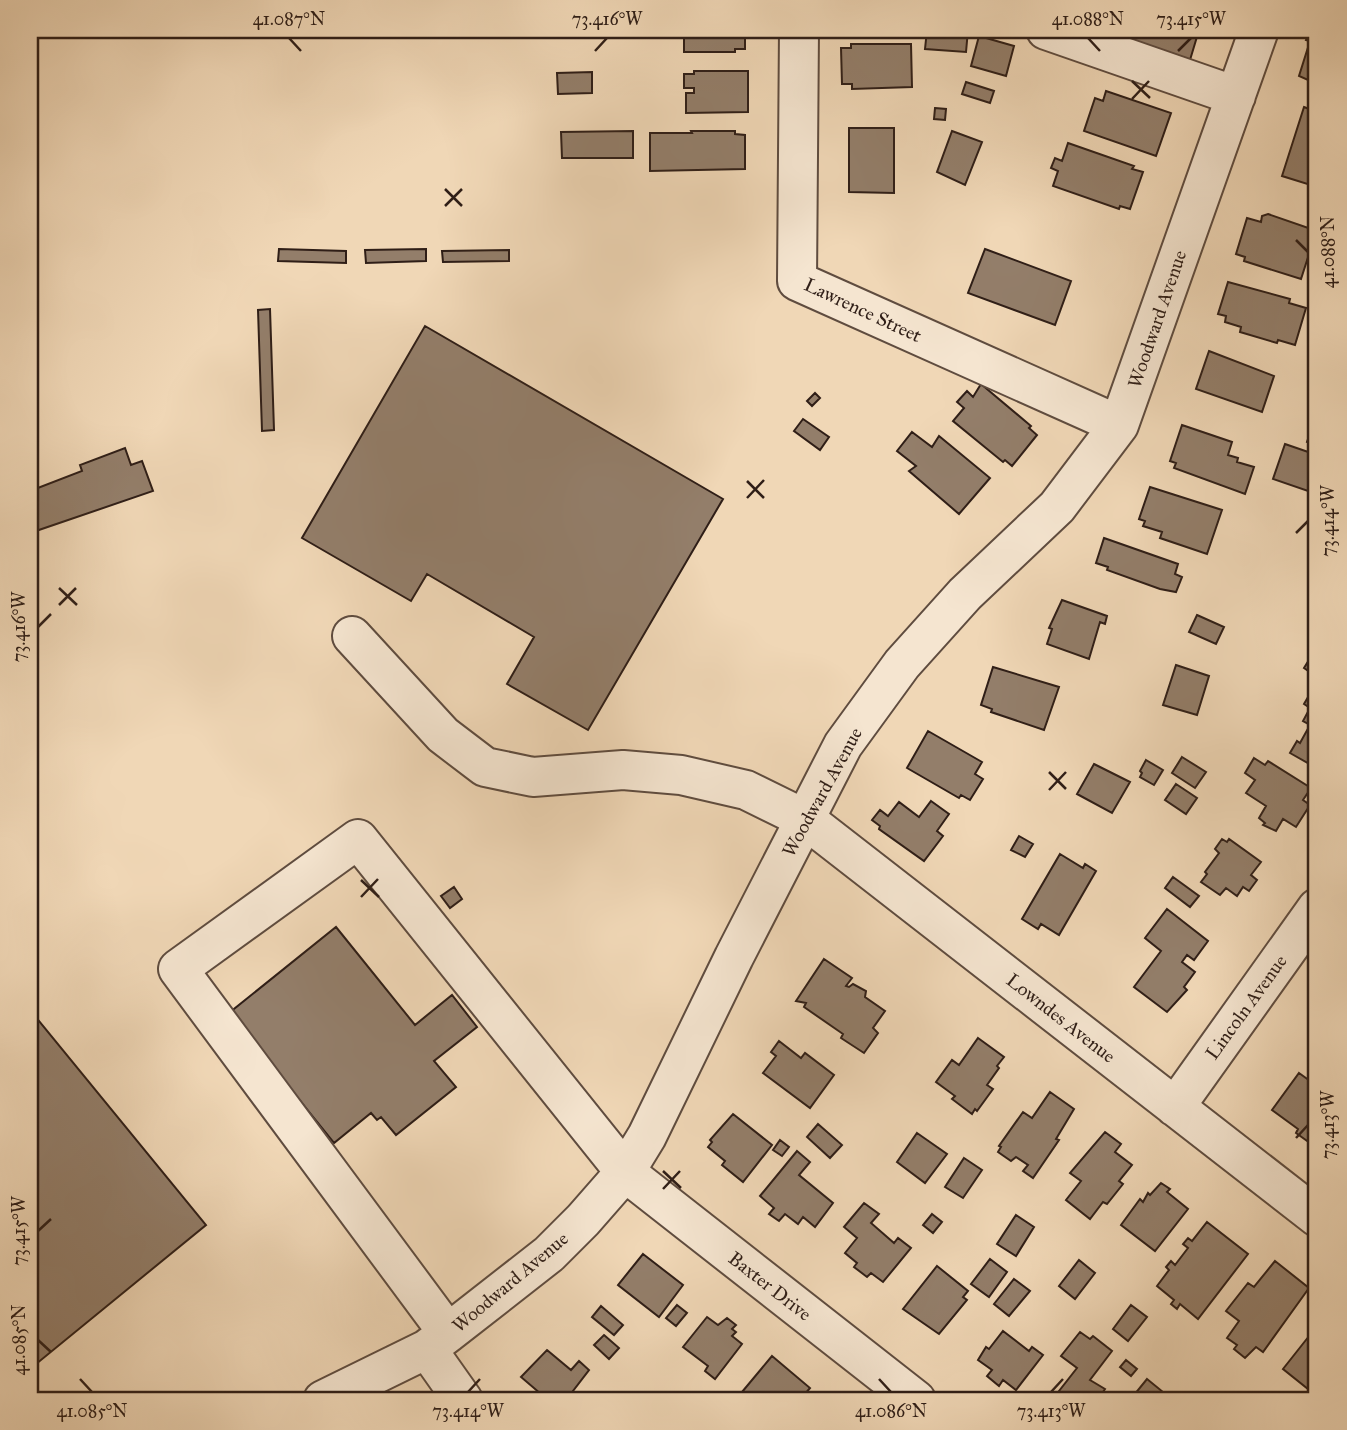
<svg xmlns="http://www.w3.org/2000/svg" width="1347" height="1430" font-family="'IM FELL Great Primer',serif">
  <rect width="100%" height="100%" fill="#f0d7b6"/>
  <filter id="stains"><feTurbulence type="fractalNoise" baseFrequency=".00286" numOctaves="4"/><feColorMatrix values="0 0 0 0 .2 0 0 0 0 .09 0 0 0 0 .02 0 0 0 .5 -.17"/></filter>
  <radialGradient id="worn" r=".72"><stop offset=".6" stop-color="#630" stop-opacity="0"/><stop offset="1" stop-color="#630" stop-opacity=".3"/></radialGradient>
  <path fill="#937e6a" stroke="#2f1e17" stroke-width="2" d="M684,30h61v19h-10v3h-51z
    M927,30h41l-2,22 -41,-3z
    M1080,30h119l-12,40z
    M1310,30l7,2v52l-18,-8 11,-35 -4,-1z
    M979,36l35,10 -8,30 -35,-10z
    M851,44h60l1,43 -60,2v-5h-10l-1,-36h10z
    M694,71h54v41l-62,1v-20h8v-5h-10v-14h10z
    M592,72v21l-34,1 -1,-21z
    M966,82l28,9 -4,12 -28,-9z
    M1106,91l65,22 -15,43 -72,-25 11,-33 8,3z
    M1304,107l13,5v75l-35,-11z
    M935,108l11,1 -1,11 -11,-1z
    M849,128h45v65l-45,-1z
    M633,131v27h-71l-1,-26z
    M691,131h44v3l10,1v34l-95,2v-38h42z
    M952,131l30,11 -17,43 -28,-13z
    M1068,143l66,23 -2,3 11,3 -13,37 -10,-3 -1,3 -66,-23 5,-15 -7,-3 4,-10 7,3z
    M1268,214l49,17 -1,19 -5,-2 -10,31 -57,-18 1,-4 -9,-3 11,-36 14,4 1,-6z
    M279,249l67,2v12l-68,-2z
    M426,249v12l-60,2 -1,-13z
    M985,249l86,32 -16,44 -87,-32z
    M509,250v11l-66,1 -1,-11z
    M1228,282l62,17 -1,4 17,5 -11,37 -17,-5 -1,3 -37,-11 1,-5 -16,-5 1,-6 -8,-2z
    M270,309l4,121 -12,1 -4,-121z
    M425,326l298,173 -135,231 -81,-46 27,-47 -107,-63 -16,27 -109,-63z
    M1209,351l65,25 -12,36 -66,-23z
    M981,384l50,42 -2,2 8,7 -25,31 -7,-6 -2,2 -50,-41 11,-13 -7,-6 10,-11 6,6z
    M815,393l5,5 -8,8 -5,-5z
    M1316,416l1,1v29l-10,-4z
    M803,419l26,18 -9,13 -26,-19z
    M1182,425l50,17 -4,13 10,3 -1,4 17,5 -9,27 -71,-26 2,-5 -6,-2z
    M912,432l20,15 7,-11 51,42 -31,36 -50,-43 7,-5 -19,-15z
    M1285,444l32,11v19l-6,18 -38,-13z
    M125,448l6,17 11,-4 11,30 -123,42v-42l52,-20 -2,-6z
    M1150,487l72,23 -15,44 -47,-16 2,-6 -19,-6 2,-5 -6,-2z
    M1104,538l74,26 -3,10 7,3 -6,15 -16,-3 -53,-19 1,-3 -12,-4z
    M1062,600l45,16 -2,8 -5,-2 -11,37 -42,-15 5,-15 -3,-1z
    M1197,615l27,12 -8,17 -27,-12z
    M1317,647v30l-13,-9z
    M1176,665l33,11 -12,39 -34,-10z
    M993,667l66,20 -15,43 -53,-18 1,-3 -11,-4z
    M1311,692l6,3v65l-4,6 -23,-13 7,-12 3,2 10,-18 -7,-4 7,-13 -6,-4z
    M928,731l54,31 -7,12 8,5 -13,21 -9,-5 -2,3 -52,-30z
    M1182,757l24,15 -11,16 -23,-15z
    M1254,758l11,7 3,-4 43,27 -8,12 7,5 -14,22 -13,-8 -7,12 -13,-6 2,-2 -6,-5 7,-12 -20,-13 9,-13 -10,-7z
    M1146,760l17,10 -9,15 -14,-8 2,-4 -2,-2z
    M1094,764l36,18 -18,31 -35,-19z
    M1176,784l21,14 -11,16 -21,-14z
    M931,801l18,13 -12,17 6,5 -19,25 -45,-32 1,-3 -8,-6 8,-10 8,6 11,-14 20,15z
    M1019,836l14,8 -8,13 -14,-7z
    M1222,839l5,3 2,-3 32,23 -10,13 6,5 -8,11 -6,-4 -6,9 -11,-8 -6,7 -19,-13 6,-8 -2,-2 14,-19 -4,-4z
    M1060,854l23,14 2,-4 11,7 -37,64 -18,-11 -3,5 -16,-10z
    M1173,877l26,19 -9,11 -25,-19z
    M454,887l8,12 -12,9 -9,-12z
    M1167,909l41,32 -14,19 -7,-5 -5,7 13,10 -11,15 3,3 -20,22 -33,-25 27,-36 -16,-13z
    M336,927l79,98 37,-30 25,32 -43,34 22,26 -60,48 -15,-18 -4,3 -6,-7 -37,30 -105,-130z
    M824,959l28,19 -6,8 3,1 4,-3 13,7 -1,6 20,14 -12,17 5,5 -14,20 -23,-15 2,-4 -39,-27 2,-4 -10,-2z
    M30,1010l176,215 -176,144z
    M978,1038l26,19 -7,9 2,2 -12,17 6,4 -16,22 -2,-2 -3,5 -20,-15 3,-3 -19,-14 16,-22 7,5z
    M779,1041l22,17 4,-5 29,22 -24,33 -47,-35 13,-17 -5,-4z
    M1299,1073l18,13v62l-21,-15 2,-4 -26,-19z
    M1050,1092l24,17 -18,30 3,1 -26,38 -10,-7 5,-6 -12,-8 -5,4 -13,-9 3,-5 -2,-1 24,-34 9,6z
    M733,1114l39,31 -29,37 -21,-17 3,-4 -17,-14 4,-5 -2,-2z
    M818,1124l24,21 -12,13 -23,-21z
    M1105,1132l16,12 -6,8 17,13 -13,16 4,3 -16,20 -4,-2 -13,17 -24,-19 15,-19 -11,-8z
    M917,1133l30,21 -22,29 -28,-21z
    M780,1140l9,7 -7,9 -9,-6z
    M797,1151l13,11 -11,13 34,28 -18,24 -12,-10 -5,7 -13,-10 -6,7 -10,-7 5,-6 -14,-12z
    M964,1158l18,12 -19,28 -18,-11z
    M1161,1183l9,6 -3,3 21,17 -33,42 -34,-26 19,-26 3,3 5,-9 2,2z
    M864,1203l15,11 -8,9 23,20 4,-5 13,10 -28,34 -12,-9 -4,4 -13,-10 3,-4 -12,-10 12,-15 -13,-11z
    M932,1214l10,8 -9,11 -10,-8z
    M1016,1215l18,12 -18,29 -19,-12z
    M1207,1222l41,32 -50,65 -18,-15 -3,5 -6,-5 3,-4 -17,-14 12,-16 -3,-3 5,-6 4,4 13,-17 -5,-4 5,-6 4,3z
    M643,1254l40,31 -24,32 -41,-32z
    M990,1259l17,13 -18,25 -18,-13z
    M1079,1260l16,13 -20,26 -16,-13z
    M1275,1261l34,27 -46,64 -7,-5 -11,11 -11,-9 3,-4 -10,-7 12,-17 -13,-10 22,-28 6,4z
    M937,1266l31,25 -5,6 4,3 -28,34 -36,-25z
    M1014,1279l16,12 -21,25 -15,-12z
    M677,1305l10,8 -11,13 -10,-8z
    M1131,1305l16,12 -19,24 -15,-12z
    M601,1306l22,19 -9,10 -22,-18z
    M1317,1311v66l-9,12 -25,-20 34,-43 -7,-6z
    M707,1317l11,8 9,-7 9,7 -4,4 4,3 -4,4 10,8 -27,35 -10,-8 3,-5 -25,-19z
    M1003,1331l26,20 3,-4 11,8 -27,35 -13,-10 -4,6 -12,-10 5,-6 -14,-10 8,-13 3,2z
    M1080,1332l10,7 3,-3 19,15 -22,29 15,9 -2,3 9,7 -2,1h-58l25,-32 -16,-12z
    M604,1335l15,13 -10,11 -15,-14z
    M547,1350l24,20 8,-9 10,9 -23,30h-18l-27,-23z
    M772,1356l38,32 -10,12h-62l6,-7 -2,-1z
    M1126,1360l11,9 -6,7 -11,-9z
    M1147,1379l16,13 -7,8h-26z"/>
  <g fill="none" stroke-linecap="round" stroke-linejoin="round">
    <g stroke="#5f4c3f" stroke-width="42">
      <path id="minor" d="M799,30l-2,251 322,144
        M1046,30l190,66
        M352,636l91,99 42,32 48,10 90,-7 58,5 65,15 59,29 512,398
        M1175,1107l142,-199
        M448,1333l-270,-364 180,-130 267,333 291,228
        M427,1349l36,51
        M323,1400l104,-51 21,-16 101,-79 34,-34 42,-48 22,-36 87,-179 109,-212 59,-81 63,-70 92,-87 62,-82 140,-395"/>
    </g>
    <use href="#minor" stroke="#f5e5d0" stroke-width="38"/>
  </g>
  <path fill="none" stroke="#2f1e17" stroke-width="2.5" d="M289,38l12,13M1088,38l12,13M595,51l12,-13M1178,51l13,-13M1132,81l18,17M1132,99l17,-18M445,189l17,17M445,206l17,-17M1296,240l12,12M747,481l17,17M747,498l17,-18M1296,533l12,-12M59,588l18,17M59,605l17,-17M38,627l13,-13M1049,772l17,17M1049,790l17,-18M361,880l18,17M361,897l17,-18M1296,1138l12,-13M663,1171l18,17M663,1189l17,-18M38,1231l13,-12M38,1340l13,12M80,1379l12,13M879,1379l12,13M468,1392l12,-13M1051,1392l12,-13"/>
  <g text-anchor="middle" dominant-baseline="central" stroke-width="5" stroke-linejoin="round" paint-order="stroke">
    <g font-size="19" fill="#2f1e17" stroke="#f5e5d0">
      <text transform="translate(863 310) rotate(25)">Lawrence Street</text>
      <text transform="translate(1157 319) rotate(-71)">Woodward Avenue</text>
      <text transform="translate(822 792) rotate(-61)">Woodward Avenue</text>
      <text transform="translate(1246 1007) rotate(-54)">Lincoln Avenue</text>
      <text transform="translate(1061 1018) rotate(38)">Lowndes Avenue</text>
      <text transform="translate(510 1282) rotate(-40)">Woodward Avenue</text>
      <text transform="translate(770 1286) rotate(38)">Baxter Drive</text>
    </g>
  </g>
  <rect width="1347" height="1430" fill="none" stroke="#f0d7b6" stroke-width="77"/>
  <rect x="38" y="38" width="1270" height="1354" fill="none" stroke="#2f1e17" stroke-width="2.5"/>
  <g font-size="18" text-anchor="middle" fill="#2f1e17">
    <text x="289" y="25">41.087°N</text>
    <text x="607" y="25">73.416°W</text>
    <text x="1088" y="25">41.088°N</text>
    <text x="1191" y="25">73.415°W</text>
    <text transform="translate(1328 252) rotate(-90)" y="6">41.088°N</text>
    <text transform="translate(1328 521) rotate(-90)" y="6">73.414°W</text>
    <text transform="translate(19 627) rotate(-90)" y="6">73.416°W</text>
    <text transform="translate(1328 1125) rotate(-90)" y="6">73.413°W</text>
    <text transform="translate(19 1231) rotate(-90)" y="6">73.415°W</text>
    <text transform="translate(19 1340) rotate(-90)" y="6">41.085°N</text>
    <text x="92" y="1417">41.085°N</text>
    <text x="468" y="1417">73.414°W</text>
    <text x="891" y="1417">41.086°N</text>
    <text x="1051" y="1417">73.413°W</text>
  </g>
  <rect width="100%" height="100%" filter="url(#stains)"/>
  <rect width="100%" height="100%" fill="url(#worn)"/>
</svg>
